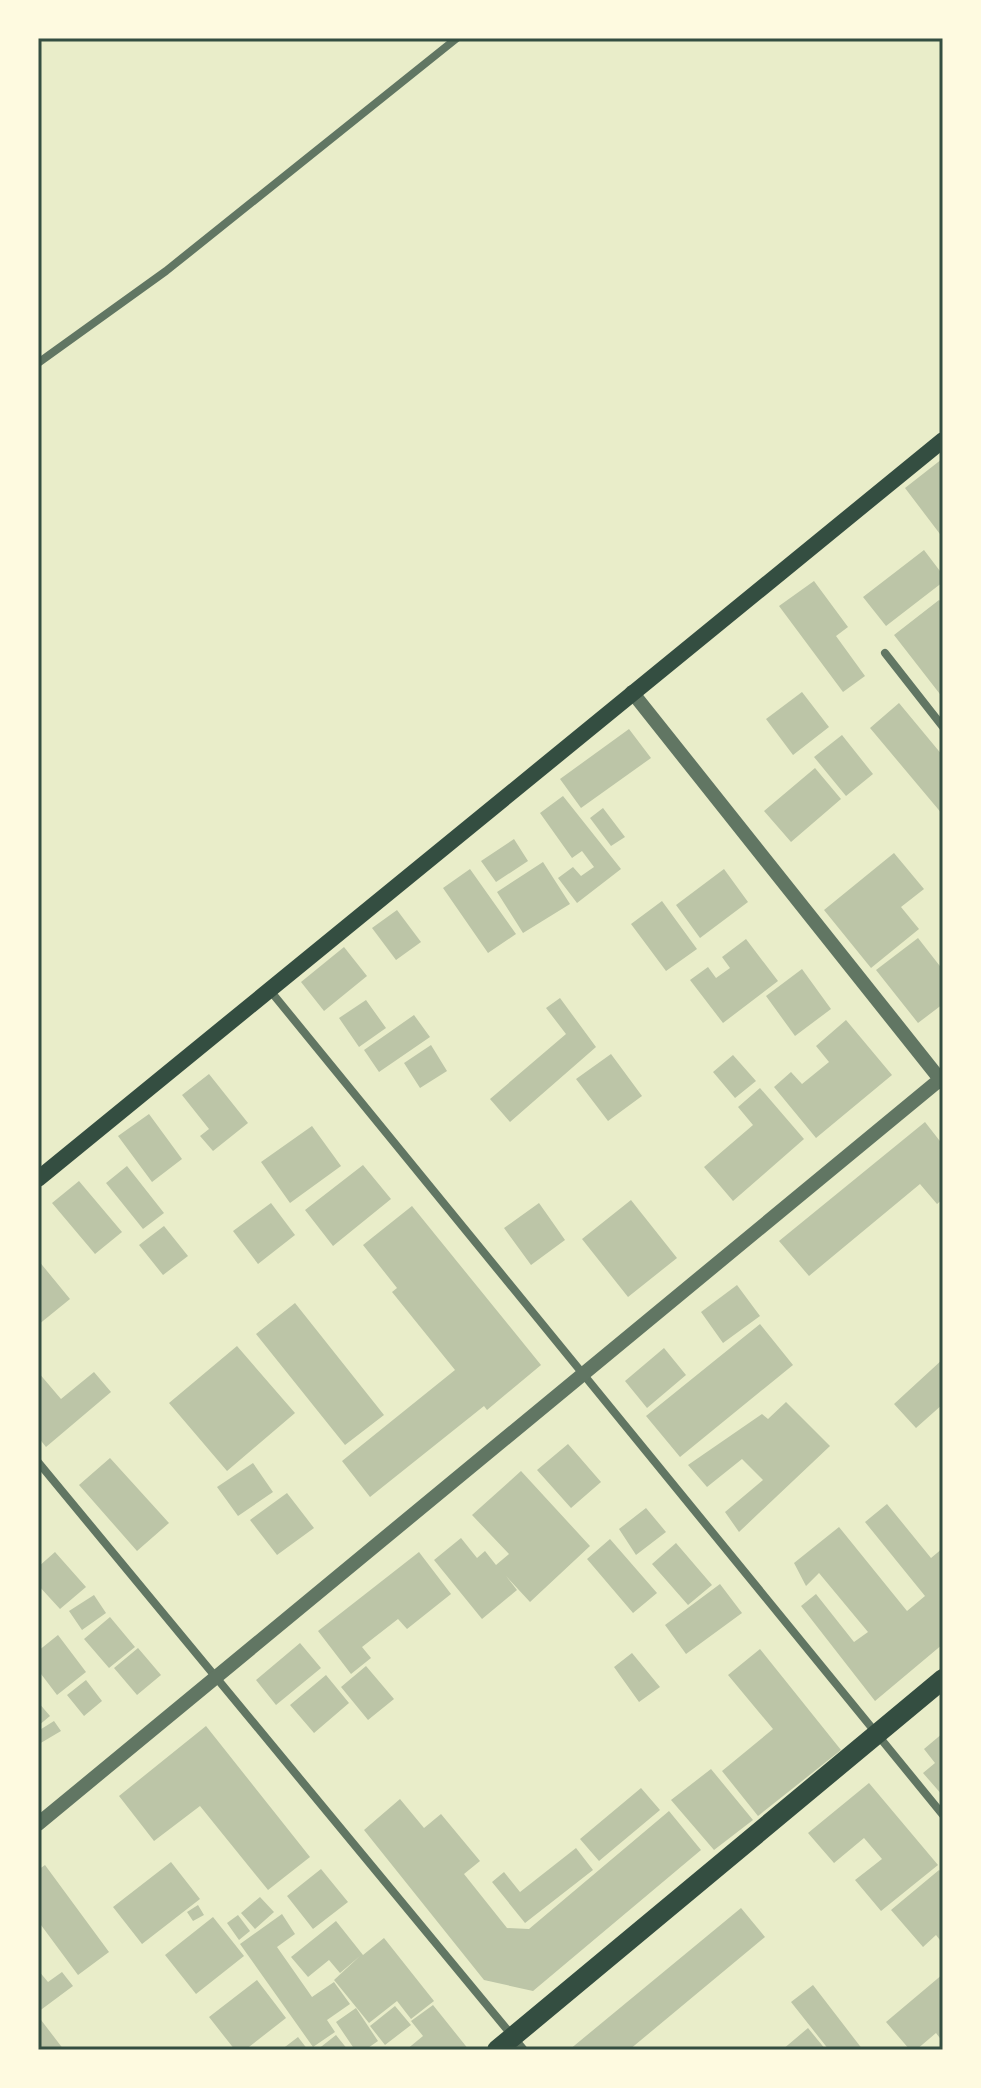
<svg xmlns="http://www.w3.org/2000/svg" width="981" height="2088" font-family="'Archivo Narrow',sans-serif">
  <rect width="100%" height="100%" fill="#e9edc9"/>
  <path fill="#bcc5a7" d="M942,459l1,2v77l-38,-50z
    M924,550l19,25v7l-57,44 -23,-29z
    M814,581l34,46 -12,9 29,40 -22,16 -64,-86z
    M939,600l4,4v94l-49,-63z
    M802,692l27,35 -36,28 -27,-36z
    M899,703l44,53v59l-73,-87z
    M629,729l22,29 -70,50 -21,-29z
    M842,735l31,39 -27,22 -32,-39z
    M815,768l26,31 -50,43 -27,-31z
    M563,796l58,73 -44,34 -19,-25 15,-11 8,9 13,-9 -12,-16 -10,7 -32,-45z
    M603,808l22,29 -14,9 -21,-28z
    M514,839l14,22 -32,21 -15,-21z
    M894,853l30,36 -23,18 18,22 -48,39 -47,-58z
    M543,862l27,42 -47,29 -26,-41z
    M470,869l46,65 -28,19 -45,-65z
    M724,869l24,33 -48,36 -24,-33z
    M662,901l35,48 -31,22 -35,-47z
    M397,910l24,32 -25,18 -24,-32z
    M918,938l25,32v34l-25,19 -42,-53z
    M746,939l32,42 -55,42 -33,-43 18,-13 8,11 14,-10 -8,-11z
    M344,947l23,29 -43,35 -23,-29z
    M802,969l29,40 -36,27 -29,-40z
    M560,998l36,49 -86,75 -20,-23 76,-65 -20,-26z
    M366,1000l20,28 -27,19 -20,-29z
    M414,1015l16,22 -51,35 -15,-22z
    M846,1020l46,55 -76,63 -42,-51 17,-15 11,12 27,-22 -13,-16z
    M431,1045l16,26 -27,17 -16,-25z
    M611,1054l31,42 -34,25 -32,-42z
    M733,1055l23,26 -21,17 -22,-26z
    M209,1074l39,49 -35,28 -13,-15 9,-7 -27,-34z
    M760,1088l44,51 -71,62 -29,-34 49,-42 -15,-18z
    M149,1114l33,45 -30,23 -34,-46z
    M925,1122l18,23v54l-6,5 -17,-20 -111,92 -30,-35z
    M312,1126l29,40 -51,37 -29,-41z
    M363,1165l28,34 -58,47 -28,-36z
    M127,1166l37,47 -21,16 -37,-46z
    M79,1181l43,51 -27,22 -43,-51z
    M631,1200l46,58 -49,39 -46,-58z
    M271,1203l24,32 -37,29 -25,-33z
    M539,1203l26,37 -34,25 -27,-37z
    M412,1206l129,159 -54,45 -3,-4 -114,91 -28,-36 113,-91 -63,-78 5,-4 -34,-43z
    M164,1226l24,30 -25,19 -24,-30z
    M38,1260l32,39 -32,26z
    M737,1285l23,31 -37,27 -22,-31z
    M295,1303l89,112 -39,30 -89,-111z
    M760,1324l33,41 -113,92 -34,-41z
    M237,1346l58,67 -68,58 -58,-68z
    M664,1348l22,27 -39,33 -22,-27z
    M943,1359v45l-27,24 -22,-24z
    M38,1372l23,27 33,-27 17,20 -65,55 -8,-10z
    M786,1402l44,44 -91,86 -14,-20 38,-32 -21,-21 -35,28 -19,-22 74,-51 6,5z
    M568,1444l33,38 -30,26 -34,-38z
    M110,1458l59,65 -32,28 -58,-66z
    M253,1463l20,29 -35,24 -21,-29z
    M521,1471l69,75 -60,56 -24,-26 11,14 -35,29 -48,-59 27,-22 16,20 8,-7 11,14 13,-11 -37,-39z
    M287,1493l27,35 -37,27 -27,-35z
    M887,1504l44,54 12,-10v96l-68,57 -74,-95 15,-12 38,48 14,-10 -49,-59 -13,13 -12,-23 45,-36 68,84 18,-15 -60,-74z
    M646,1508l20,24 -30,23 -17,-26z
    M610,1539l47,54 -24,20 -46,-54z
    M676,1543l36,42 -24,20 -36,-41z
    M55,1552l31,35 -26,22 -22,-24v-18z
    M419,1552l32,42 -44,35 -9,-10 -36,28 9,11 -20,16 -33,-43z
    M720,1584l22,29 -56,41 -21,-29z
    M94,1595l12,18 -24,17 -13,-19z
    M110,1617l25,30 -26,21 -25,-29z
    M58,1635l28,37 -29,23 -19,-25v-19z
    M300,1643l21,25 -45,37 -20,-25z
    M138,1648l23,27 -24,20 -23,-27z
    M760,1649l81,101 -83,66 -36,-45 51,-42 -45,-54z
    M632,1653l28,34 -21,15 -25,-35z
    M366,1666l28,33 -26,21 -27,-33z
    M326,1675l23,28 -35,30 -24,-28z
    M86,1680l16,21 -18,15 -17,-21z
    M38,1702l12,14 -12,10z
    M54,1721l7,10 -22,13 -1,-13z
    M206,1726l104,131 -42,33 -68,-84 -46,35 -35,-45z
    M943,1733v63l-20,-23 12,-10 -11,-14z
    M711,1769l42,51 -39,30 -43,-50z
    M869,1783l69,82 -57,46 -26,-31 27,-21 -18,-21 -30,25 -26,-30z
    M641,1788l19,22 -61,51 -19,-22z
    M400,1799l24,29 17,-14 39,47 -16,13 43,54 22,1 140,-118 32,39 -168,141 -49,-11 -120,-150z
    M576,1848l17,22 -68,53 -33,-41 12,-10 16,20z
    M171,1862l29,37 -58,45 -29,-37z
    M45,1865l64,87 -31,23 -40,-54v-51z
    M321,1869l27,33 -35,27 -26,-33z
    M939,1870l4,4v70l-7,-9 -13,12 -32,-37z
    M260,1897l14,15 -19,17 -14,-16z
    M198,1905l6,10 -11,6 -6,-9z
    M741,1908l24,29 -136,113h-60z
    M282,1914l13,20 -18,13 35,50 22,-15 16,22 -23,16 8,12 -22,15 -73,-103z
    M238,1915l12,16 -11,9 -12,-17z
    M213,1917l31,39 -48,38 -31,-39z
    M336,1921l27,34 21,-17 50,63 -23,18 -14,-18 -28,22 -35,-43 26,-24 -20,17 -11,-13 -21,17 -17,-20z
    M38,1970l10,12 14,-10 11,14 -35,26z
    M943,1974v68l-7,-9 -20,17h-6l-24,-28z
    M257,1980l29,38 -41,32h-10l-26,-33z
    M813,1985l50,65h-34l-38,-48z
    M433,2005l36,45h-63l17,-14 -12,-15z
    M395,2006l16,19 -26,20 -15,-19z
    M356,2008l22,33 -13,9h-10l-19,-28z
    M38,2016l26,34h-26z
    M808,2028l18,22h-44z
    M336,2035l12,15h-31z
    M298,2037l10,13h-27z"/>
  <g fill="none" stroke-linecap="round" stroke-linejoin="round">
    <path stroke="#617663" stroke-width="8" d="M38,363l128,-92 291,-233
      M885,653l58,74
      M268,988l675,827
      M38,1462l486,588"/>
    <path stroke="#617663" stroke-width="14" d="M632,692l311,391
      M38,1824l905,-747"/>
    <path stroke="#344e41" stroke-width="16" d="M38,1179l905,-739"/>
    <path stroke="#344e41" stroke-width="20" d="M497,2050l446,-371"/>
  </g>
  <rect width="981" height="2088" fill="none" stroke="#fefae0" stroke-width="80"/>
  <rect x="40" y="40" width="901" height="2008" fill="none" stroke="#344e41" stroke-width="3"/>
</svg>
